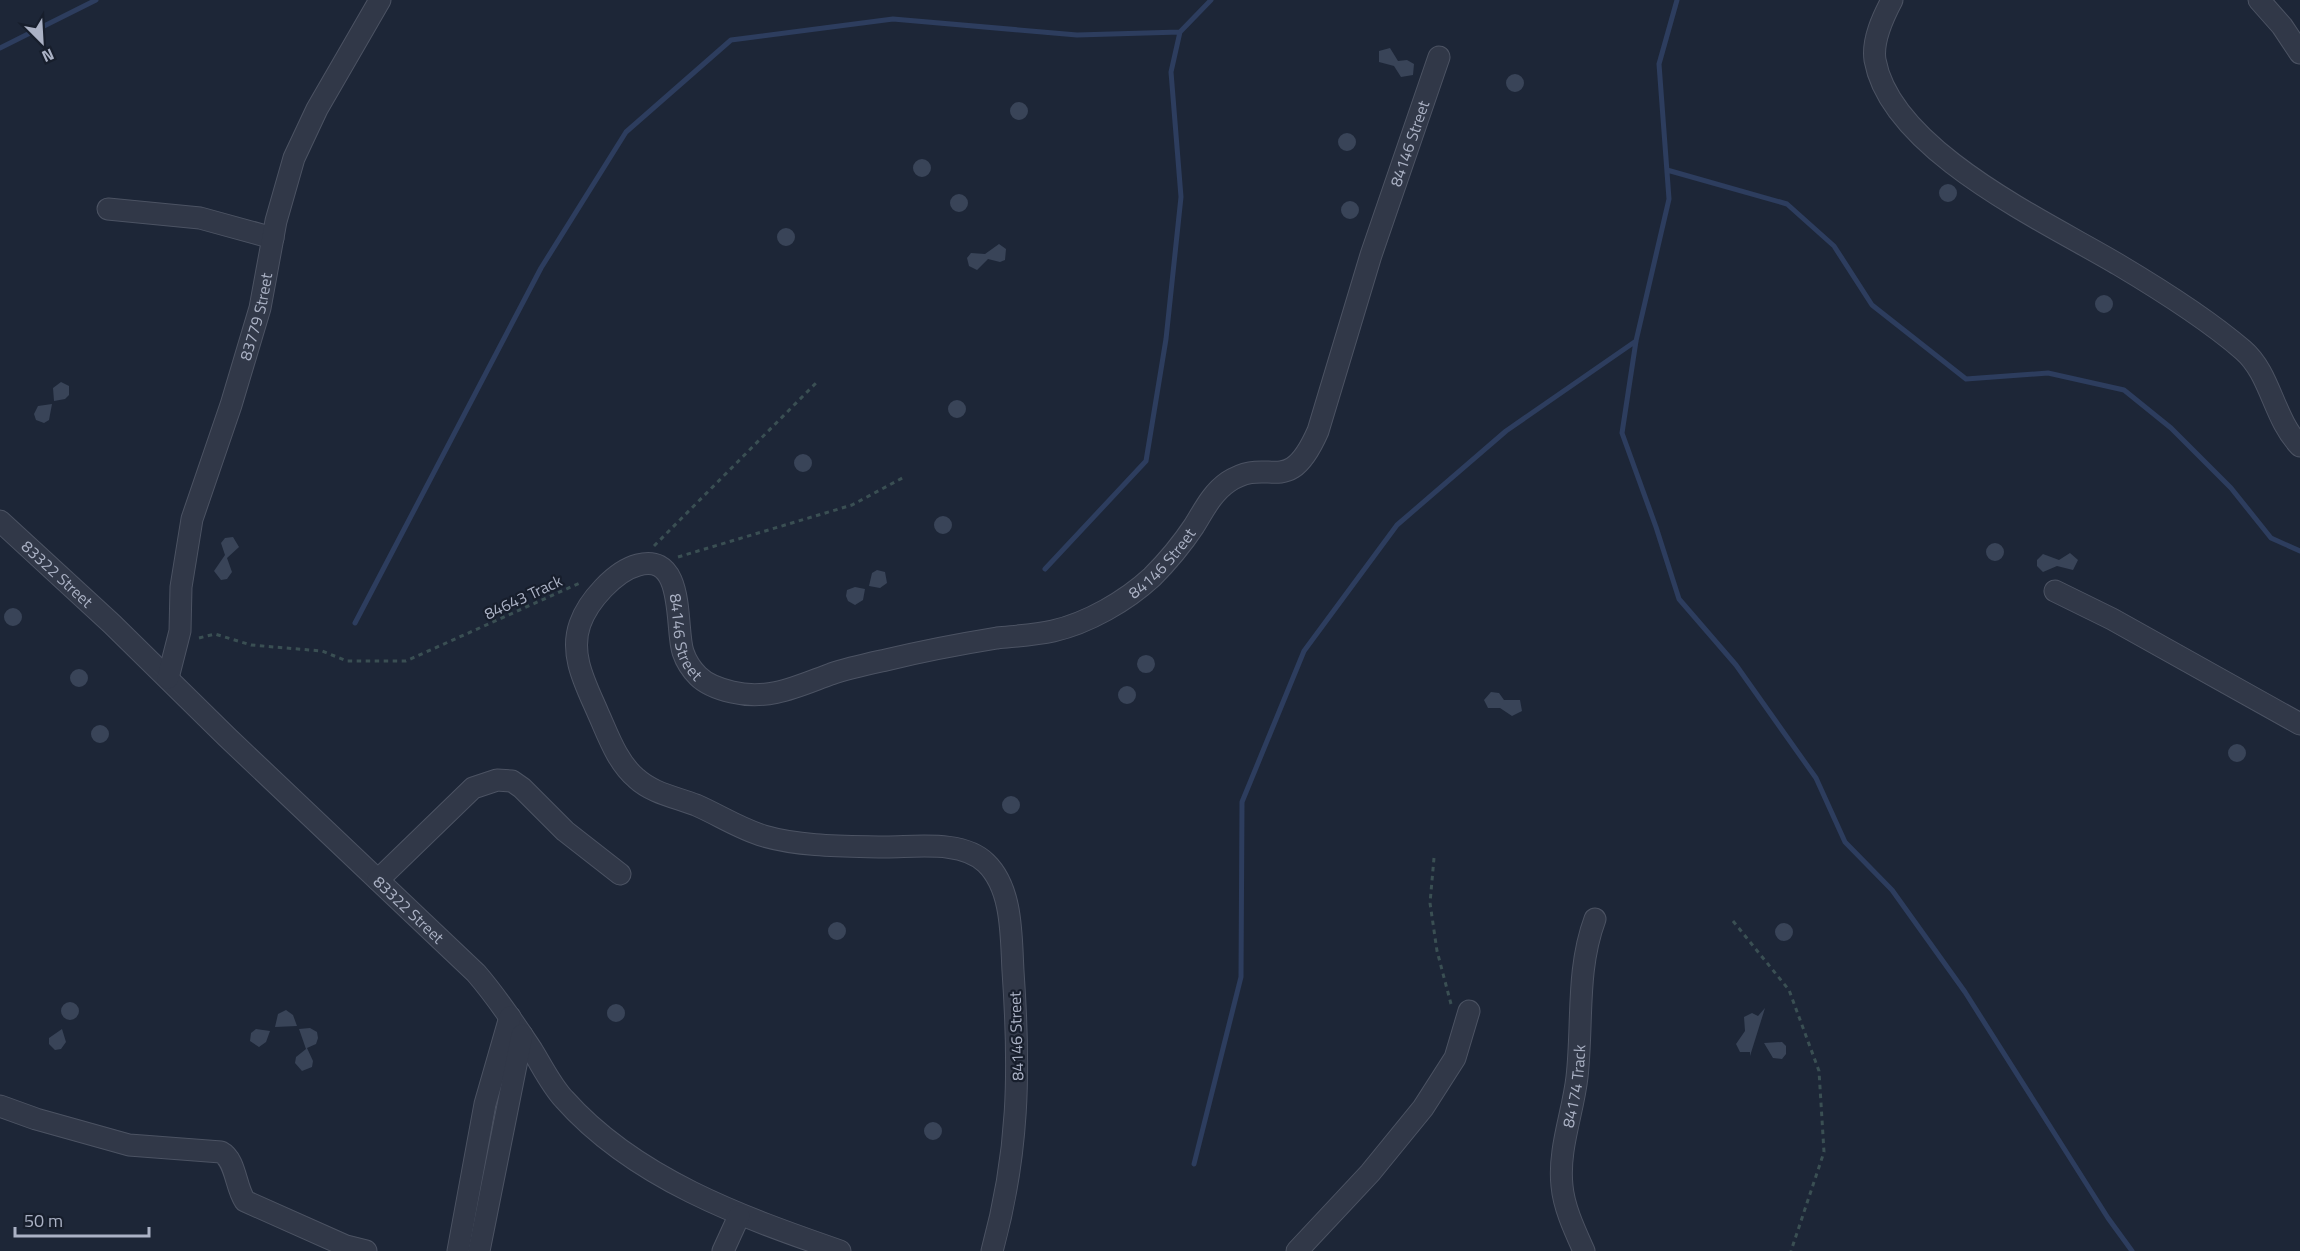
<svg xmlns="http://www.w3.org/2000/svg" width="2300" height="1251" font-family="'Titillium Web',sans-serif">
  <rect width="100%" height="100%" fill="#1d2637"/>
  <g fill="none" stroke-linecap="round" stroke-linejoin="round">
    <path stroke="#2d3d5e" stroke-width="5" d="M1677,0l-18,64 10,135 -33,142 -14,92 34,94 23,72 57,66 80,113 29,64 47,48 73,102 143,226 24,33
      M0,48l96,-48
      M1667,170l120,34 47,42 38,59 94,74 82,-6 76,17 47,38 60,60 40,50 29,13
      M1045,569l101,-108 20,-122 15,-142 -10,-125 9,-40
      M355,623l186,-355 85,-136 105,-92 162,-21 184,16 103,-3 31,-32
      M1194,1164l47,-187 1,-175 62,-151 93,-126 109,-94 130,-90"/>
  </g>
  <path fill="#394458" d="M1390,48l8,13 9,-1 7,4 -1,11 -12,2 -7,-11 -15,-4v-11z
    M1506 83a9 9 0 1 1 18 0a9 9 0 1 1-18 0Z
    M1010 111a9 9 0 1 1 18 0a9 9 0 1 1-18 0Z
    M1338 142a9 9 0 1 1 18 0a9 9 0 1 1-18 0Z
    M913 168a9 9 0 1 1 18 0a9 9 0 1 1-18 0Z
    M1939 193a9 9 0 1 1 18 0a9 9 0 1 1-18 0Z
    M950 203a9 9 0 1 1 18 0a9 9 0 1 1-18 0Z
    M1341 210a9 9 0 1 1 18 0a9 9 0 1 1-18 0Z
    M777 237a9 9 0 1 1 18 0a9 9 0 1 1-18 0Z
    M999,244l7,5 -1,11 -5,2 -12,-3 -11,11 -8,-4 -2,-8 4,-5 14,1z
    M2095 304a9 9 0 1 1 18 0a9 9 0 1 1-18 0Z
    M61,382l8,4v9l-4,4 -11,2 -1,-13z
    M948 409a9 9 0 1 1 18 0a9 9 0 1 1-18 0Z
    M52,404l-3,16 -5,3 -8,-3 -2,-6 4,-8z
    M794 463a9 9 0 1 1 18 0a9 9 0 1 1-18 0Z
    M934 525a9 9 0 1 1 18 0a9 9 0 1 1-18 0Z
    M233,537l6,10 -12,11 5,14 -5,7 -6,1 -7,-9 11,-16 -4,-12 4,-5z
    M1986 552a9 9 0 1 1 18 0a9 9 0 1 1-18 0Z
    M2070,553l8,7 -5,10 -16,-4 -14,6 -6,-6v-6l6,-6 16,6z
    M877,570l8,2 2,11 -7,5 -11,-2 3,-13z
    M855,587l10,2 -2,11 -8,5 -7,-4 -2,-5 1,-6z
    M4 617a9 9 0 1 1 18 0a9 9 0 1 1-18 0Z
    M1137 664a9 9 0 1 1 18 0a9 9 0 1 1-18 0Z
    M70 678a9 9 0 1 1 18 0a9 9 0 1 1-18 0Z
    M1118 695a9 9 0 1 1 18 0a9 9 0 1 1-18 0Z
    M1491,692l8,1 5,7h16l2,11 -10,5 -12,-8h-12l-4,-8z
    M91 734a9 9 0 1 1 18 0a9 9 0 1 1-18 0Z
    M2228 753a9 9 0 1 1 18 0a9 9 0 1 1-18 0Z
    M1002 805a9 9 0 1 1 18 0a9 9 0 1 1-18 0Z
    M828 931a9 9 0 1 1 18 0a9 9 0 1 1-18 0Z
    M1775 932a9 9 0 1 1 18 0a9 9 0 1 1-18 0Z
    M61 1011a9 9 0 1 1 18 0a9 9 0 1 1-18 0Z
    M607 1013a9 9 0 1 1 18 0a9 9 0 1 1-18 0Z
    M1765,1008l-15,48v-4h-10l-4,-8 9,-13 -1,-14 8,-4 6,3z
    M286,1010l7,5 4,11 -22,1 3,-13z
    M310,1028l7,4 1,6 -2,6 -9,4 6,13 -1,6 -10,4 -7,-8 1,-6 10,-8 -7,-20z
    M62,1029l4,13 -5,7 -6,1 -6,-6v-6z
    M256,1029l14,2 -4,11 -7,5 -9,-6 1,-8z
    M1782,1042l4,4v8l-4,5 -9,-1 -9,-15z
    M924 1131a9 9 0 1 1 18 0a9 9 0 1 1-18 0Z"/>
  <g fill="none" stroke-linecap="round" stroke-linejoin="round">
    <g stroke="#4c5363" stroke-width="23">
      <g id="minor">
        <path d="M1892,0c-9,17 -20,40 -17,60 16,91 172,162 244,205 42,25 87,53 124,85 28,24 30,68 57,96"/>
        <path d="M2259,0l23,26 18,27"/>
        <path d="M108,209l92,9 73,20"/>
        <path id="s1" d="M0,521l112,103 115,113 249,236c21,24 38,50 56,77 10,16 19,35 32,49 71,80 178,118 276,152"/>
        <path d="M2055,591l57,28 188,105"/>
        <path id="s2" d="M168,678l12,-47 1,-44 11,-68 39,-114 29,-97 16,-87 18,-63 23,-49 63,-109"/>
        <path d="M378,880l95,-92 24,-8 15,1 10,7 43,43 55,43"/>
        <path d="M0,1106l36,13 93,26 92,7c15,8 14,34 24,49l101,45 20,5"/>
        <path d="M458,1251l27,-147 25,-87"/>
        <path d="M479,1251l43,-216"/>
        <path d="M723,1251l16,-35"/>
        <path id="s3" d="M992,1251c27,-98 28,-180 21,-280 -2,-34 0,-82 -27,-108 -23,-23 -70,-16 -100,-16 -39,-1 -84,0 -122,-11 -24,-7 -45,-21 -68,-31 -21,-8 -44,-12 -60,-27 -19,-16 -28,-43 -38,-65 -12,-28 -29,-58 -18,-89 8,-23 35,-53 58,-59 48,-13 37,63 45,87 3,9 9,18 15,24 9,9 21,13 34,16 37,9 66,-6 99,-18 18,-6 37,-10 55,-14 37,-9 74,-16 111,-22 19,-2 38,-3 56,-7 35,-8 73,-30 99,-54 15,-15 30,-33 42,-51 10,-16 18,-33 34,-44 42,-28 59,19 90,-51l53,-176 68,-198"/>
        <path d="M1297,1251l73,-78 53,-65 32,-50 14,-47"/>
        <path id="s4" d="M1584,1251c-9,-20 -20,-43 -22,-65 -4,-37 11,-73 15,-109 6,-53 -1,-107 18,-158"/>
      </g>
    </g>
    <path stroke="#3a4f53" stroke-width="3" stroke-dasharray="4.5 4.5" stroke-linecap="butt" d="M654,546l162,-163
      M678,557l174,-52 54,-29
      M199,638l16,-4 36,11 71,6 25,10h59l176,-79
      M1434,858l-4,45 7,48 14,53
      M1733,921l56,69 30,81 5,81 -33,99"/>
    <use href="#minor" stroke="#313848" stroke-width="21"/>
  </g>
  <g text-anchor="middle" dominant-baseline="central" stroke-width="4.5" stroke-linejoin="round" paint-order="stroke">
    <g font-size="16" fill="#abb2c5" stroke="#171e2c">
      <text stroke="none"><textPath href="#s3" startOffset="2178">84146 Street</textPath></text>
      <text stroke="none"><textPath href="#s2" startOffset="374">83779 Street</textPath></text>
      <text stroke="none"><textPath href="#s3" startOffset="1658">84146 Street</textPath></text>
      <text stroke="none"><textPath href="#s1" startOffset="78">83322 Street</textPath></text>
      <text transform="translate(523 597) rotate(-25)">84643 Track</text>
      <text stroke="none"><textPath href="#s3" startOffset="1118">84146 Street</textPath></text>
      <text stroke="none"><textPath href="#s1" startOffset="564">83322 Street</textPath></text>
      <text transform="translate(1016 1036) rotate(-92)">84146 Street</text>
      <text stroke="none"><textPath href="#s4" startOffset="170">84174 Track</textPath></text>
    </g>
  </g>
  <g transform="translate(42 42) rotate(156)" stroke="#171e2c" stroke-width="4.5" paint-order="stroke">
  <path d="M0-4.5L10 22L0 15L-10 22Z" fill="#abb2c5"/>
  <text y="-9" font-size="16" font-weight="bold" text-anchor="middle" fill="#abb2c5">N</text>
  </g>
  <path d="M15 1227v9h134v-9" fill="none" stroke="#abb2c5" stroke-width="3"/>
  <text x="24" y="1227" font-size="18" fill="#abb2c5" stroke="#171e2c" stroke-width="4.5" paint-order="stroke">50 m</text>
</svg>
